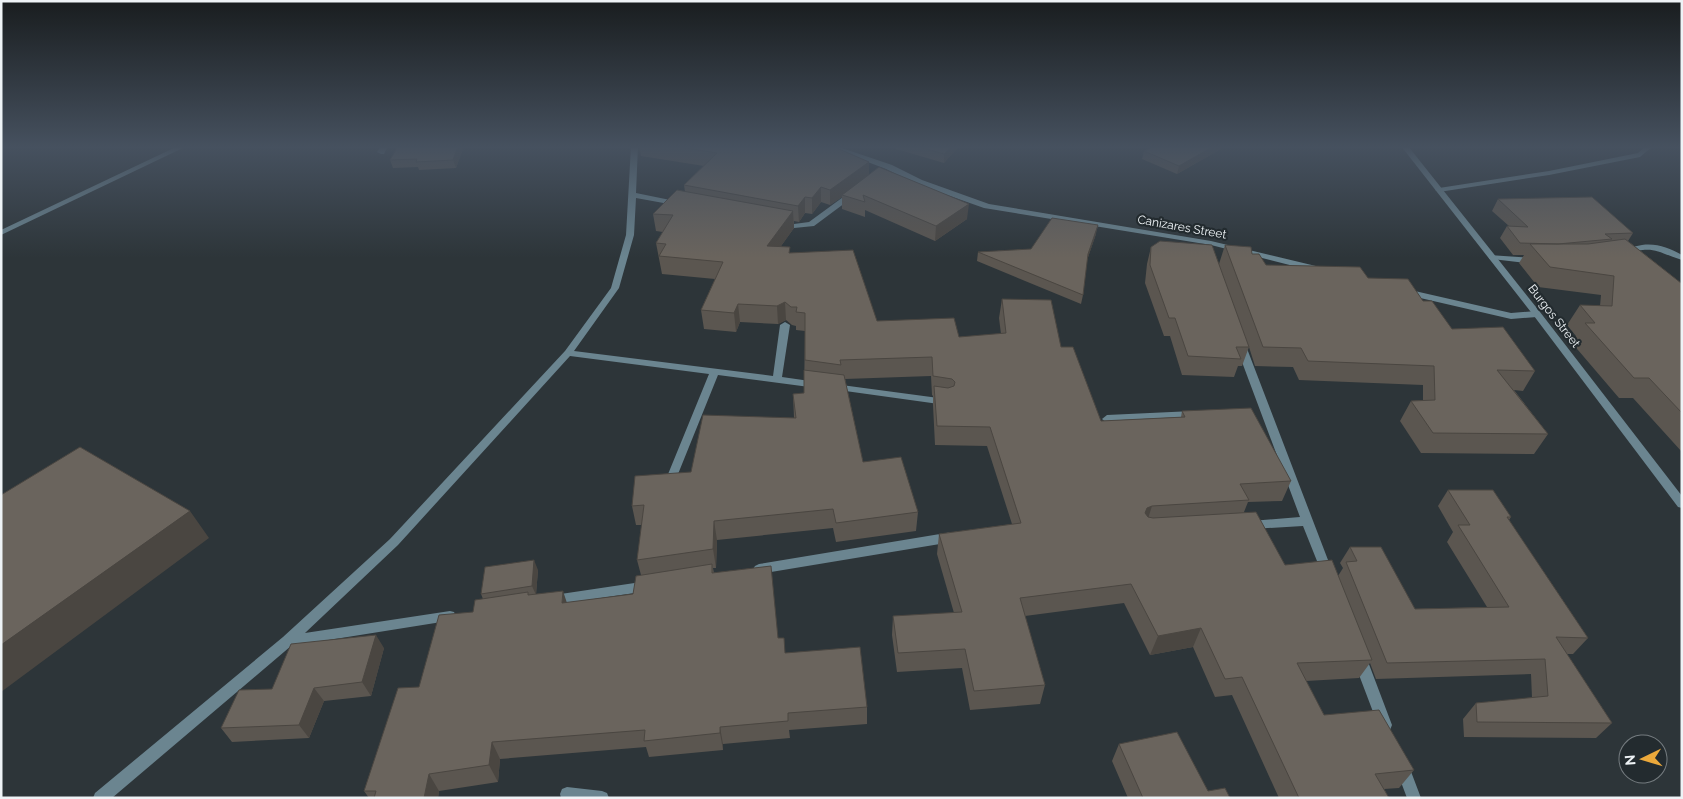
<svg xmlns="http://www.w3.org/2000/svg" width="1683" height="799" font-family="Raleway,sans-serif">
  <rect width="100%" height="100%" fill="#2d3539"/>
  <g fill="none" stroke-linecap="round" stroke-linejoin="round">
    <path fill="#6b8590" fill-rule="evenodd" d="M381,146h7l-4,8h-3l-4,-2z
      M631,146h7l-2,47 44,9 4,2 -4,2 -44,-8 -2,37 -15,53 -45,63 199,25 7,-51 5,-3 5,3 -8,52 35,5 3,1 2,2 -2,2 -3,1 -99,-13 -44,109 -1,3h-8l-1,-3 45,-110 -139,-18 -172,189 -93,88 145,-22 4,1 2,4 -2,4 -163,26 -179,152h-19l2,-5 188,-156 107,-98 175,-188 46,-63 15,-53z
      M826,146h10l56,19 30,15 67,24 222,37 109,26 1,2 -4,3 -106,-27 -227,-37 -68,-24 -30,-15z
      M1646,146h7l-13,11 -91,18 -110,17 -4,-2 4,-2 110,-17 89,-18z
      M850,192h6l1,2 -43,32 -20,2 -16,-5 4,-2 12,3 15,-2z
      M1642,245c15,-2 27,3 40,10v5c-28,-9 -26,-14 -57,-7l-4,-2 1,-2z
      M1489,255l45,3 4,3 -4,3 -42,-5h-3z
      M1406,289l105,24 26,-2 4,3 -4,3 -26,2 -108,-25 -1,-2 1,-2z
      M1241,343l5,3 87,227 -2,3 -4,2 -4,-2 -20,-50 -52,3 -4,-1 -2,-3 2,-3 4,-1 49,-4 -64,-171z
      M834,384l112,15 5,3 -5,3 -115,-16 -2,-2z
      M1193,411l4,1 1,2 -1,2 -90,7 -5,-4 5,-4z
      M952,532l4,2 2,3 -2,3 -4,2 -193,32 -4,-2 -2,-3 2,-3 4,-2z
      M648,581l4,1 2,4 -2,4 -4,1 -94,14 -4,-1 -2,-4 2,-4 4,-1z
      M1360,653l5,2 2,4 25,66 -2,5 -5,1 -5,-1 -2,-5 -25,-66 2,-4z
      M1402,759l5,2 14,37h-14l-12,-32 2,-5z
      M567,787l35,4 5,2 2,5h-48l-1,-4 2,-5z"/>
    <path fill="#6b8590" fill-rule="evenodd" d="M178,146h9l-186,89v-5z
      M1401,146h7l132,166 142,184v12l-4,-1 -144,-191z"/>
  </g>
  <path fill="#5b5650" d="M464,146l-8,22 -37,2 -1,-3 -25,1 -3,-8z
    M639,146h193l37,28 98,45 -32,22 -70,-31v7l-23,-8v-12l-12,8 -9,-3 -9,12 -7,-1 -6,9 -5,-1v7l-13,18 9,7 87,68 82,16 42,-3 -2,-16 3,-19 59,48 40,74 80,-4 1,-6 109,70 -9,20 -34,1 -4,10 41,53 53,11 5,-8 -3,-5 10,-16 65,62 72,-2 -40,-65 6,-10 -15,-26 10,-16 63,27 -2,3 79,118 -15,16h-6l45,69 -16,15 -132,-1 -1,-18 13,-16 56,-5 -1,-24 -155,5 -6,-16 -11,15 -53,3 18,34 90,55 -15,18 -15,1 5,9h-110l-47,-103 -17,2 -22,-50 -43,8 -26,-52 -99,13 20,69 -5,19 -70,6 -8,-42 -65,4 -5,-37 1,-19 61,-3 -17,-59 2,-20 73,-10 -25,-78 -52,-1 -2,-40v-9l-1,-1 -1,-19 -86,3 18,83 55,50 -2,19 -80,11 -3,-14 -116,12 -1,28h-3l1,5 64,65 7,15 82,54v17l-78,6 1,8 -67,6v6l-74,7 -3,-10 -146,12 -2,23 -59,9 -1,7h-69l-5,-7 55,-104 64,-88 -2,-5 57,-24 -2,24 31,9 66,-9 8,-19 -4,-15 5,-35h-6l-4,-19 59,-34 103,-54 -1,-24 11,-1 1,-62 -9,-1v-4l-4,-1 -6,-5 -8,4 -38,-2 -4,10 -32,-3 -3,-19 14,-31 -53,-5 -6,-31 7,-11 -7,-1 -3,-17 32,-22 -1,-7 20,-19 -63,-10z
    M886,146h73l-15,17z
    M1226,146l-49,28 -35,-15 2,-8z
    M1498,199l135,34 -5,8 53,42h1v169l-49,-54h-14l-47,-55 4,-7 -9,-11 13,-20 20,1 1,-11 -63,-8 -19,-24 5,-8h-11l-13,-17 7,-12h2l-17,-15z
    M1096,234l-9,26 -4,35 -2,9 -104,-43 1,-9 53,-3z
    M1225,245l27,9 14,11 102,13 55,23 29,28 83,42 -12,20 -9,-1 34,44 -14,20 -113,-1 -21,-32 11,-20 12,-1v-15l-124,-5 -6,-13 -38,-1 -6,-19 -7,19h-4l-4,11 -52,-2 -12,-39h-6l-19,-53 2,-19 4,-17 68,17z
    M384,648l-13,48 -47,5 -15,37 -77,4 -11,-14 51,-39z
    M1119,744l89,47 22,7h-102l-16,-37z"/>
  <path fill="#4a4641" d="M458,146h6l-8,22 -3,-8z
    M952,146h7l-15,17v-9z
    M1214,146h12l-49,28 2,-8z
    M869,162v15l-27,18v2l-12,8v-15z
    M821,187v15l-9,12v-16z
    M805,197v16l-6,9 -1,-16z
    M969,204l-2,15 -32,22 1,-15z
    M793,211l1,17 -26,36 -1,-18z
    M1098,225l-2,9 -10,29 2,-9z
    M785,302l1,18 -8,4 -1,-18z
    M738,304l2,18 -4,10 -2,-19z
    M1152,506l-6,19 -1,-12 2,-5z
    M190,511l19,27 -208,154v-47z
    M714,521l3,19 -1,28 -3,-19z
    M534,560l4,10 -2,25 -4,-9z
    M563,591l6,18 -7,-6z
    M1201,628l-8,19 -43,8 8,-19z
    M376,635l8,13 -13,48 -9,-14z
    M314,688l10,13 -15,37 -10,-13z
    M720,727l3,17v6l-3,-17z
    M492,742l8,17 -2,23 -9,-17z
    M429,774l10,17 -1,7h-14z"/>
  <path fill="#6a645d" stroke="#4a4641" d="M398,146h60l-5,14 -37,2 1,-3 -27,1z
    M673,146h159l37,16 -39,28 -9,-3 -9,11 -7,-1 -7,9 -114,-21 33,-32z
    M916,146h36l-8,8z
    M1154,146h60l-35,20 -35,-15z
    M879,167l90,37 -33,22 -73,-31 2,7 -23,-7z
    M677,190l116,21 -26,35 23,1 -1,6 64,-3 24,71 77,-3 5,19 47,-4 -4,-34 49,1 10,47h12l28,74 84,-4 -3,-6 69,-3 40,73 -51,3 9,16 -97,6 -5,2 -2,5 3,4 5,1 103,-6 29,53 47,-5 40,100 -75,3 27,52 55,-5 35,60 -39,4 14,24h-90l-57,-121 -17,2 -24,-51 -43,8 -27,-52 -111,14 25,87 -71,6 -9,-42 -67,4 -5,-37 69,-4 -23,-78 82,-11 -31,-96 -53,-1 -3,-40 14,2 6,-2 1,-4 -3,-3 -19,-3 -1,-19 -92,3 1,5 -36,-5v-47l-9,-1 1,-5h-6l-6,-5 -8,4 -39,-2 -4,9 -33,-3 22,-48 -64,-6 7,-12 -10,-1 17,-28 -20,-1z
    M1592,197l41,36 -28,1 7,5 -54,5 -38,-1 -13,-17 21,1 -30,-28z
    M1052,218l46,7 -10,29 -5,41 -105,-43 53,-3z
    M1625,239l56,44h1v130l-33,-35h-15l-49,-55h10l-15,-18 32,1 2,-30 -64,-9 -20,-23h58z
    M1160,241l52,4 37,102h-13l5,12 -53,-3 -13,-38h-6l-19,-53 1,-18z
    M1225,245l26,2 1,7h7l7,11 94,2 8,11 40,1 15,22h9l20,28 51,-2 32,44 -38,-1 51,64 -115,-1 -22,-32 24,-1 -1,-34 -126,-5 -7,-13 -38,-1z
    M804,370l40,5 19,87 38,-5 17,55 -82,11 -3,-14 -119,12 -1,28 -76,11 7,-55 -12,1 3,-30 56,-4 12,-57 93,3 -3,-24 11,-1z
    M80,447l110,64 -189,134v-150z
    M1448,490h45l18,27h-4l81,121 -32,-1 56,86 -135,-1 -1,-19 72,-7 -3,-37 -158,4 -41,-101 11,-1 -7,-14h31l34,62 94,-2 -51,-82h12z
    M534,560l-2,26 -51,8 4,-27z
    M712,564v9l59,-7 7,72h6l1,15 75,-6 7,60 -79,6v8l-68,6v6l-76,8 1,-11 -153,12 -3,23 -60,9 -5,24h-50l2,-7h-12l34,-103 21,-1 20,-72 34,-3 2,-12 53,-8v3l35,-4 -1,12 71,-9 3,-18z
    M376,635l-14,47 -48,6 -15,37 -78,3 18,-38 33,-1 19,-45z
    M1177,732l31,59 17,-3 5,10h-87l-24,-54z"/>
  <linearGradient id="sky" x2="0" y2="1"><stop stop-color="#191d1f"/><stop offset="0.57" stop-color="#46515f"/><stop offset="1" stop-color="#46515f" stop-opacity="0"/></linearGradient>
  <rect width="1683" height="258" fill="url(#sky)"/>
  <g text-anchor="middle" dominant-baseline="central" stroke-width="4.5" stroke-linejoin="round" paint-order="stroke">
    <g font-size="12" fill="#eef3f6" stroke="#232b2f">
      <text transform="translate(1182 227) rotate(10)">Canizares Street</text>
      <text transform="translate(1554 316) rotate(52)">Burgos Street</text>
    </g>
  </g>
  <rect width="1683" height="799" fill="none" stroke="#eef3f6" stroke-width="5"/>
  <g transform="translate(1643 759) rotate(265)"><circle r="24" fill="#232b2f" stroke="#747b7f"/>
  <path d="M0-4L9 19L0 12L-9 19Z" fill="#eca93b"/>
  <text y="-8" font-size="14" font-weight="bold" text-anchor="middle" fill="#eef3f6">N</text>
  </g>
</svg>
